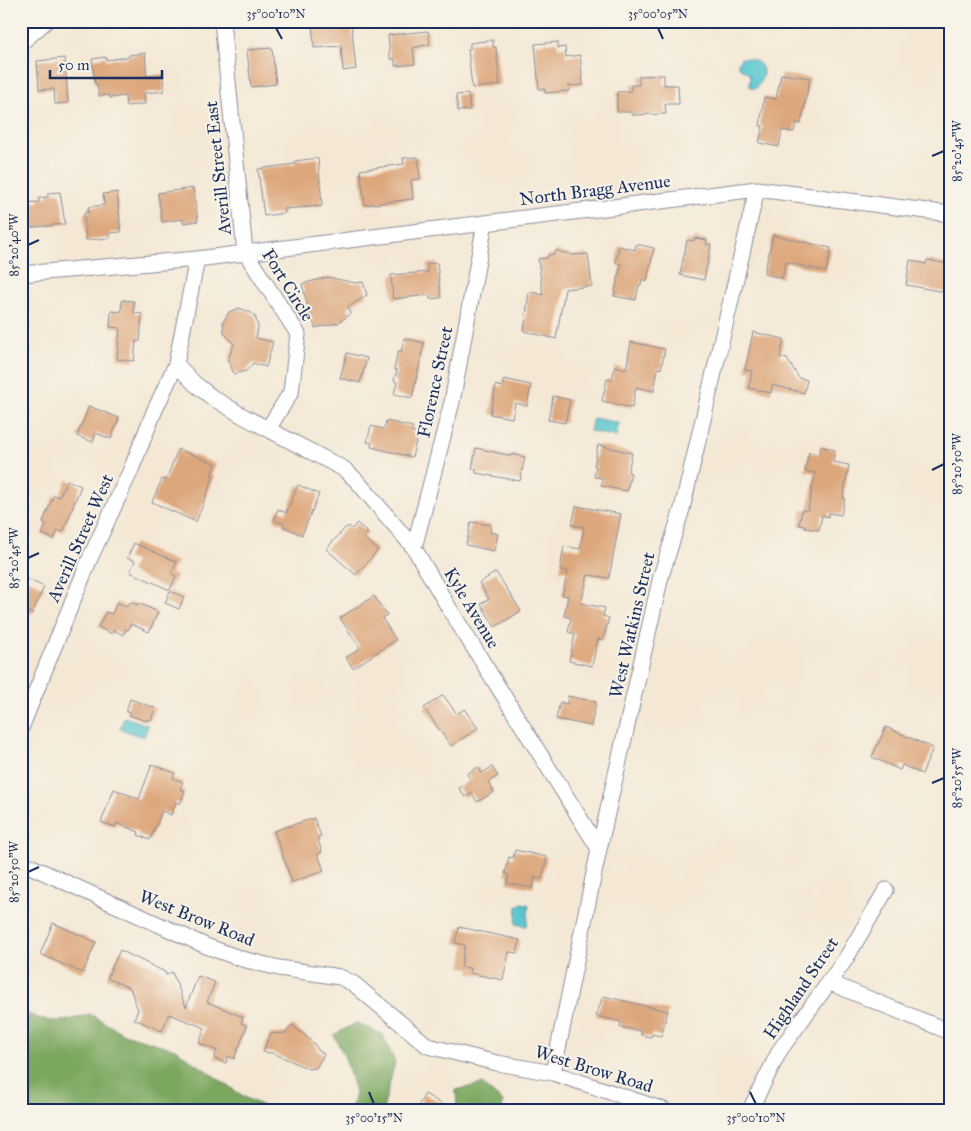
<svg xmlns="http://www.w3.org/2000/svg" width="971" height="1131" font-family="'IM FELL Great Primer',serif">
  <rect width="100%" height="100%" fill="#f7f3e8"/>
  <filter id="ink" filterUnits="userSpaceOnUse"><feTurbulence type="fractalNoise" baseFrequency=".02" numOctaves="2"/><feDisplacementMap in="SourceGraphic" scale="10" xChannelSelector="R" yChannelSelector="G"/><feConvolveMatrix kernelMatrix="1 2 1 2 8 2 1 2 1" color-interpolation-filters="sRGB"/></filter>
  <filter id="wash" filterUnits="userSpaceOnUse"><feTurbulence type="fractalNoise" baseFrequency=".0096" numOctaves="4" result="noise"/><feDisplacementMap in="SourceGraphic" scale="20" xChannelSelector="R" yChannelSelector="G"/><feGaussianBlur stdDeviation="1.12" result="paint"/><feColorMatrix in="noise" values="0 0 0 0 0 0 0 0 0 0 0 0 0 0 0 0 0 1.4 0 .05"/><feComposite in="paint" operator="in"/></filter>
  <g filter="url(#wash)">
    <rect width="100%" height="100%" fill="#f4e8d5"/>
    <path fill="#7ca75f" stroke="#4c6b5e" d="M21,1010c27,15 41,13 69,4l34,20 51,15 71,49 26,12h-251z
      M356,1023l26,11 13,28 -12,48h-32l4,-18 -10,-34 -11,-23z
      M482,1084l21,18 -1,8h-45l-1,-20z"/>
    <path fill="#59c7cf" stroke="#3a7b96" d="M741,58c21,0 29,13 15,30h-5l-2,-2 1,-11 -12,-9v-3z
      M593,418l26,5 -3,14 -26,-6z
      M124,717l24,8 -4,12 -24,-8z
      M522,903l7,2 -2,20 -2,1 -9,-2 1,-17z"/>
    <g id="blocks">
      <path fill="#dda77d" d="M326,21h25l5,48 -13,2 -2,-25 -27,2 -2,-25z
        M428,31l2,13 -17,4 2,16 -20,2v-7h-5l-2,-24z
        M493,40v7h3l4,38 -28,3 -4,-39h2v-6z
        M558,42v6l7,-1 1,10 14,-2 3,30 -15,1 1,5 -24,2v-4h-6l-4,-45z
        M272,48l4,36 -25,3 -4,-37z
        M145,53l2,23 16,-2 1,17 -20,2 1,11 -19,2 -1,-10 -15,2 -1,-3 -10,1 -2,-12h-2l-3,-25 14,-2v3l23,-3v-2z
        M65,58l3,45 -13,1 -1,-15 -15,1 -2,-29z
        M781,74l29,4 -9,46 -5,-1 -2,9 -12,-2 -3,17 -20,-4 4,-17h-3l4,-29 12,2z
        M664,75v10h14l1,19h-14l1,10 -34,1v-3h-15v-20l14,-1v-6h8v-9z
        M468,94l2,16 -12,1 -2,-16z
        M418,157l2,22 -9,1 2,19 -48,6 -5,-35 44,-6 -1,-6z
        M318,158l4,48 -38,3 1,4 -21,3 -6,-47 37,-5v-3z
        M193,188l5,33 -15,2v-4l-21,3 -4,-29z
        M60,192l5,32 -39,4 -3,-25 16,-1v-4l9,-1v-4z
        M117,192l4,40 -11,1v5l-24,2 -2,-27 5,-1 -1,-5 16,-2 -1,-11z
        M773,235l58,13 -5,24 -40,-10 -4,16 -18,-4z
        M694,238l13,2 -1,4 5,1 -7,35 -24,-5 7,-35 7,1z
        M636,244l18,4 -7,33 -5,-2 -1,6h-2l-3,15 -22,-4 7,-32 -5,-1 3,-17 16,4z
        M557,250l6,3h5l3,2 17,-1 4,32 -27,3 -9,50 -32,-8 5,-40 14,4 -5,-36 9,-1 1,-3 6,-1z
        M910,260l16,4 1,-4 23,4v29l-44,-8z
        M437,263l4,35 -11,1 -1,-4 -36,4 -2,-24 37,-3 -1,-8z
        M328,277l27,6 8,-1 4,13 -19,12 2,7 -12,9 -23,5 -3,-12h-2l-8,-32z
        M122,300l12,1v12l8,1 -2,27h-4l-2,20 -17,-2 3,-31 -10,-1 1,-16 10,1z
        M239,308l11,4 5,4 3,11 -2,11 17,4 -7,25 -13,-4 -7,8 -12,3 -6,-14 6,-16 -10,-11 -1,-11 6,-10z
        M753,332l31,7 -4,18 7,2 12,19 8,2 -3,13 -32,-8 -1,8 -22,-5 3,-17 -7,-1z
        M404,338l20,5 -12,55 -18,-4 3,-12 -3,-1 3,-11 -3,-1 4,-18 3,1z
        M631,342l34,7 -4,20 -3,-1 -4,23 -18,-4 -4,21 -30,-7 5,-22 5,1 3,-14 11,3z
        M347,353l20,5 -7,25 -20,-5z
        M504,379l27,6 -4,21 -12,-3 -3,15 -22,-4 6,-29 6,2z
        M553,396l17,4 -5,23 -17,-3z
        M89,406l30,12 -8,21 -15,-6 -3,9 -16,-6z
        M386,421l27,6 -2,5 7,2 -6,23 -41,-10 1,-4 -5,-1 4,-16 13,3z
        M598,445l34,8 -4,19 3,1 -4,18 -26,-5 2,-8 -9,-1 2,-11h-2z
        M821,446l14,4 -2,12 16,3 -6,33h2l-4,17 -12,-2 -1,4 -6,-2 -3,15 -14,-2v-2l-6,-1 3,-15h6l7,-37 -10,-2 4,-19 10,2z
        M476,448l36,8v-2l13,3 -5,24 -44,-8v-4h-4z
        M178,449l38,15 -5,11 3,1 -18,46 -44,-20 10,-23 4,1z
        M67,480l14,6 -18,46 -5,-2 -4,9 -12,-5 4,-10 -3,-2 1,-3 10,-24 5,2z
        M298,485l21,9 -17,41 -19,-9 1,-2 -10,-4 4,-11 8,4z
        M576,506l45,8 -12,64 -21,-3 -7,28 24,5 -2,8 6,2 -6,22 -5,-1 -6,27 -23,-5 6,-27 -7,-2 3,-14 -7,-2 4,-20 -6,-1 6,-24 -8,-1 4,-24 16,3 4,-22 -12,-2z
        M471,522l20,3 -1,7 8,2 -4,17 -28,-6z
        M357,523l11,10 -5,4 15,13 -22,25 -30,-26 20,-22 1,1 2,-2 3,3z
        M134,543l43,19 -6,11 5,3 -6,14 -40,-18 5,-11 -8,-3z
        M496,572l25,39 -26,16 -14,-23 8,-5 -10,-16z
        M21,576l23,11 -12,27 -11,-5z
        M170,591l14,6 -5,12 -14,-6z
        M374,596l13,19 -5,3 14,22 -43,28 -7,-10 14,-10 -20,-30z
        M117,602l10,5 3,-5 7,3 1,-2 20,9 -9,20 -18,-8 -3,6 -2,-1 -3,6 -9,-5 -2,4 -14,-7 8,-15 6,2z
        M443,695l14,19 7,-5 14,19 -27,18 -27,-38z
        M568,696l28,6 -5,24 -35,-7 4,-17 7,2z
        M130,699l25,9 -4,12 -4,-1 -1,2 -17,-6 1,-2 -4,-1z
        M886,727l47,21 -11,26 -20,-9 -2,5 -28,-13z
        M152,764l23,9 -2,5 10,4 -3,7 5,2 -5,13 -4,-2 -5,13 -9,-4 -12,29 -12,-5 1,-3 -23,-9 -1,4 -14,-5 13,-33 25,10z
        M478,767l4,6 10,-6 6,9 -10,6 6,10 -17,10 -5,-9 -7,4 -6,-9 12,-8 -4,-6z
        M314,818l7,18 -3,1 1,3h-1l4,12 -4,2 6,17 -32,11 -18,-51z
        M515,850l32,7 -5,22 -7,-2 -2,11 -26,-5 2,-8 -4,-1 4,-17 4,1z
        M53,923l43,19 -13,31 -43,-19z
        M459,927l61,13 -3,13 -8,-1 -6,28 -34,-7 1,-5 -9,-1 4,-22 -10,-2z
        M120,950l45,22 1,3 6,-3 14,35 12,-31 17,6 -8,20 36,15 -2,6 6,3 -13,33 -6,-3 -2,7 -12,-5 3,-7 -18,-8 6,-15 -36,-14 -7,17 -28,-12 4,-9 -8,-22 -23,-10z
        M603,996l65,15 -7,25 -9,-2 -1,3 -10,-2v-4l-21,-4 1,-5 -25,-6z
        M292,1025l20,16 7,10 5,3 -8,14 -7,1 -36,-16 -10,-1 7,-18 16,-1z
        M425,1094l27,16h-36z"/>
    </g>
  </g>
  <g filter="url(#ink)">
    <use href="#blocks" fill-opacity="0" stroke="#888c9a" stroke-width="1"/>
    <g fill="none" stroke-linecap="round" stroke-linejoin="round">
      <g stroke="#888c9a" stroke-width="17">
        <path id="minor" d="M222,21l23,231 53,82 -7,58 -23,37
          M21,43l25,-22
          M197,259l-21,105 19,20 18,14 30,18 101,53 13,12 57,67 35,60 150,241
          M21,274l176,-15 560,-70 193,25
          M414,548l38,-146 33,-179
          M21,728l70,-172 39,-84 24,-60 22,-48
          M21,862l185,84 36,13 37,9 61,9 14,7 74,62 69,17 56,10 111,37
          M828,982l122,50
          M553,1073l46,-224 62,-273 21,-67 75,-320
          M750,1110l30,-60 65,-90 41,-70"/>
      </g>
      <use href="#minor" stroke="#fff" stroke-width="15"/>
    </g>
  </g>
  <path fill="none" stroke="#1b2f5e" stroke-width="2" d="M276,28l6,11M658,28l5,11M932,156l12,-5M28,245l11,-5M932,470l12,-6M28,558l11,-5M932,783l12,-5M28,872l11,-5M369,1092l5,12M750,1092l6,12"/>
  <g text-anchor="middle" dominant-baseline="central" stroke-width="4" stroke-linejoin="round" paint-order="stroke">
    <g font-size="18" fill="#1b2f5e" stroke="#f7f3e8">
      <text transform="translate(218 168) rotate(-96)">Averill Street East</text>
      <text transform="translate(595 190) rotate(-7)">North Bragg Avenue</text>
      <text transform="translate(288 285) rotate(58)">Fort Circle</text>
      <text transform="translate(435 382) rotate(-78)">Florence Street</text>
      <text transform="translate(80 538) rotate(-66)">Averill Street West</text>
      <text transform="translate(472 608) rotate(59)">Kyle Avenue</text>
      <text transform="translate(632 625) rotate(-77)">West Watkins Street</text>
      <text transform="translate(197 918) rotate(22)">West Brow Road</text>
      <text transform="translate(801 988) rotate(-56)">Highland Street</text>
      <text transform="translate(594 1069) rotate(17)">West Brow Road</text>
    </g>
  </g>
  <rect width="971" height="1131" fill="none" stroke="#f7f3e8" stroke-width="55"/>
  <path d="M50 70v8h112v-8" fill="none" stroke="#1b2f5e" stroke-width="2.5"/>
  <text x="58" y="70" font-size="15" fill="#1b2f5e" stroke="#f7f3e8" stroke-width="4" paint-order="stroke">50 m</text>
  <rect x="28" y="28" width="916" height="1076" fill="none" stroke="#1b2f5e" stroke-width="2"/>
  <g font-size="12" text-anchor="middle" fill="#1b2f5e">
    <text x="276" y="18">35°00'10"N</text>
    <text x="658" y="18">35°00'05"N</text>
    <text transform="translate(957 151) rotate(-90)" y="4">85°20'45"W</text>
    <text transform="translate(14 245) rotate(-90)" y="4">85°20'40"W</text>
    <text transform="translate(957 464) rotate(-90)" y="4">85°20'50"W</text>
    <text transform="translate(14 558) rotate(-90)" y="4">85°20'45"W</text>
    <text transform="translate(957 778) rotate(-90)" y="4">85°20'55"W</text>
    <text transform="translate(14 872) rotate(-90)" y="4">85°20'50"W</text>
    <text x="374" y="1122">35°00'15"N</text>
    <text x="756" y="1122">35°00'10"N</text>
  </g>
</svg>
